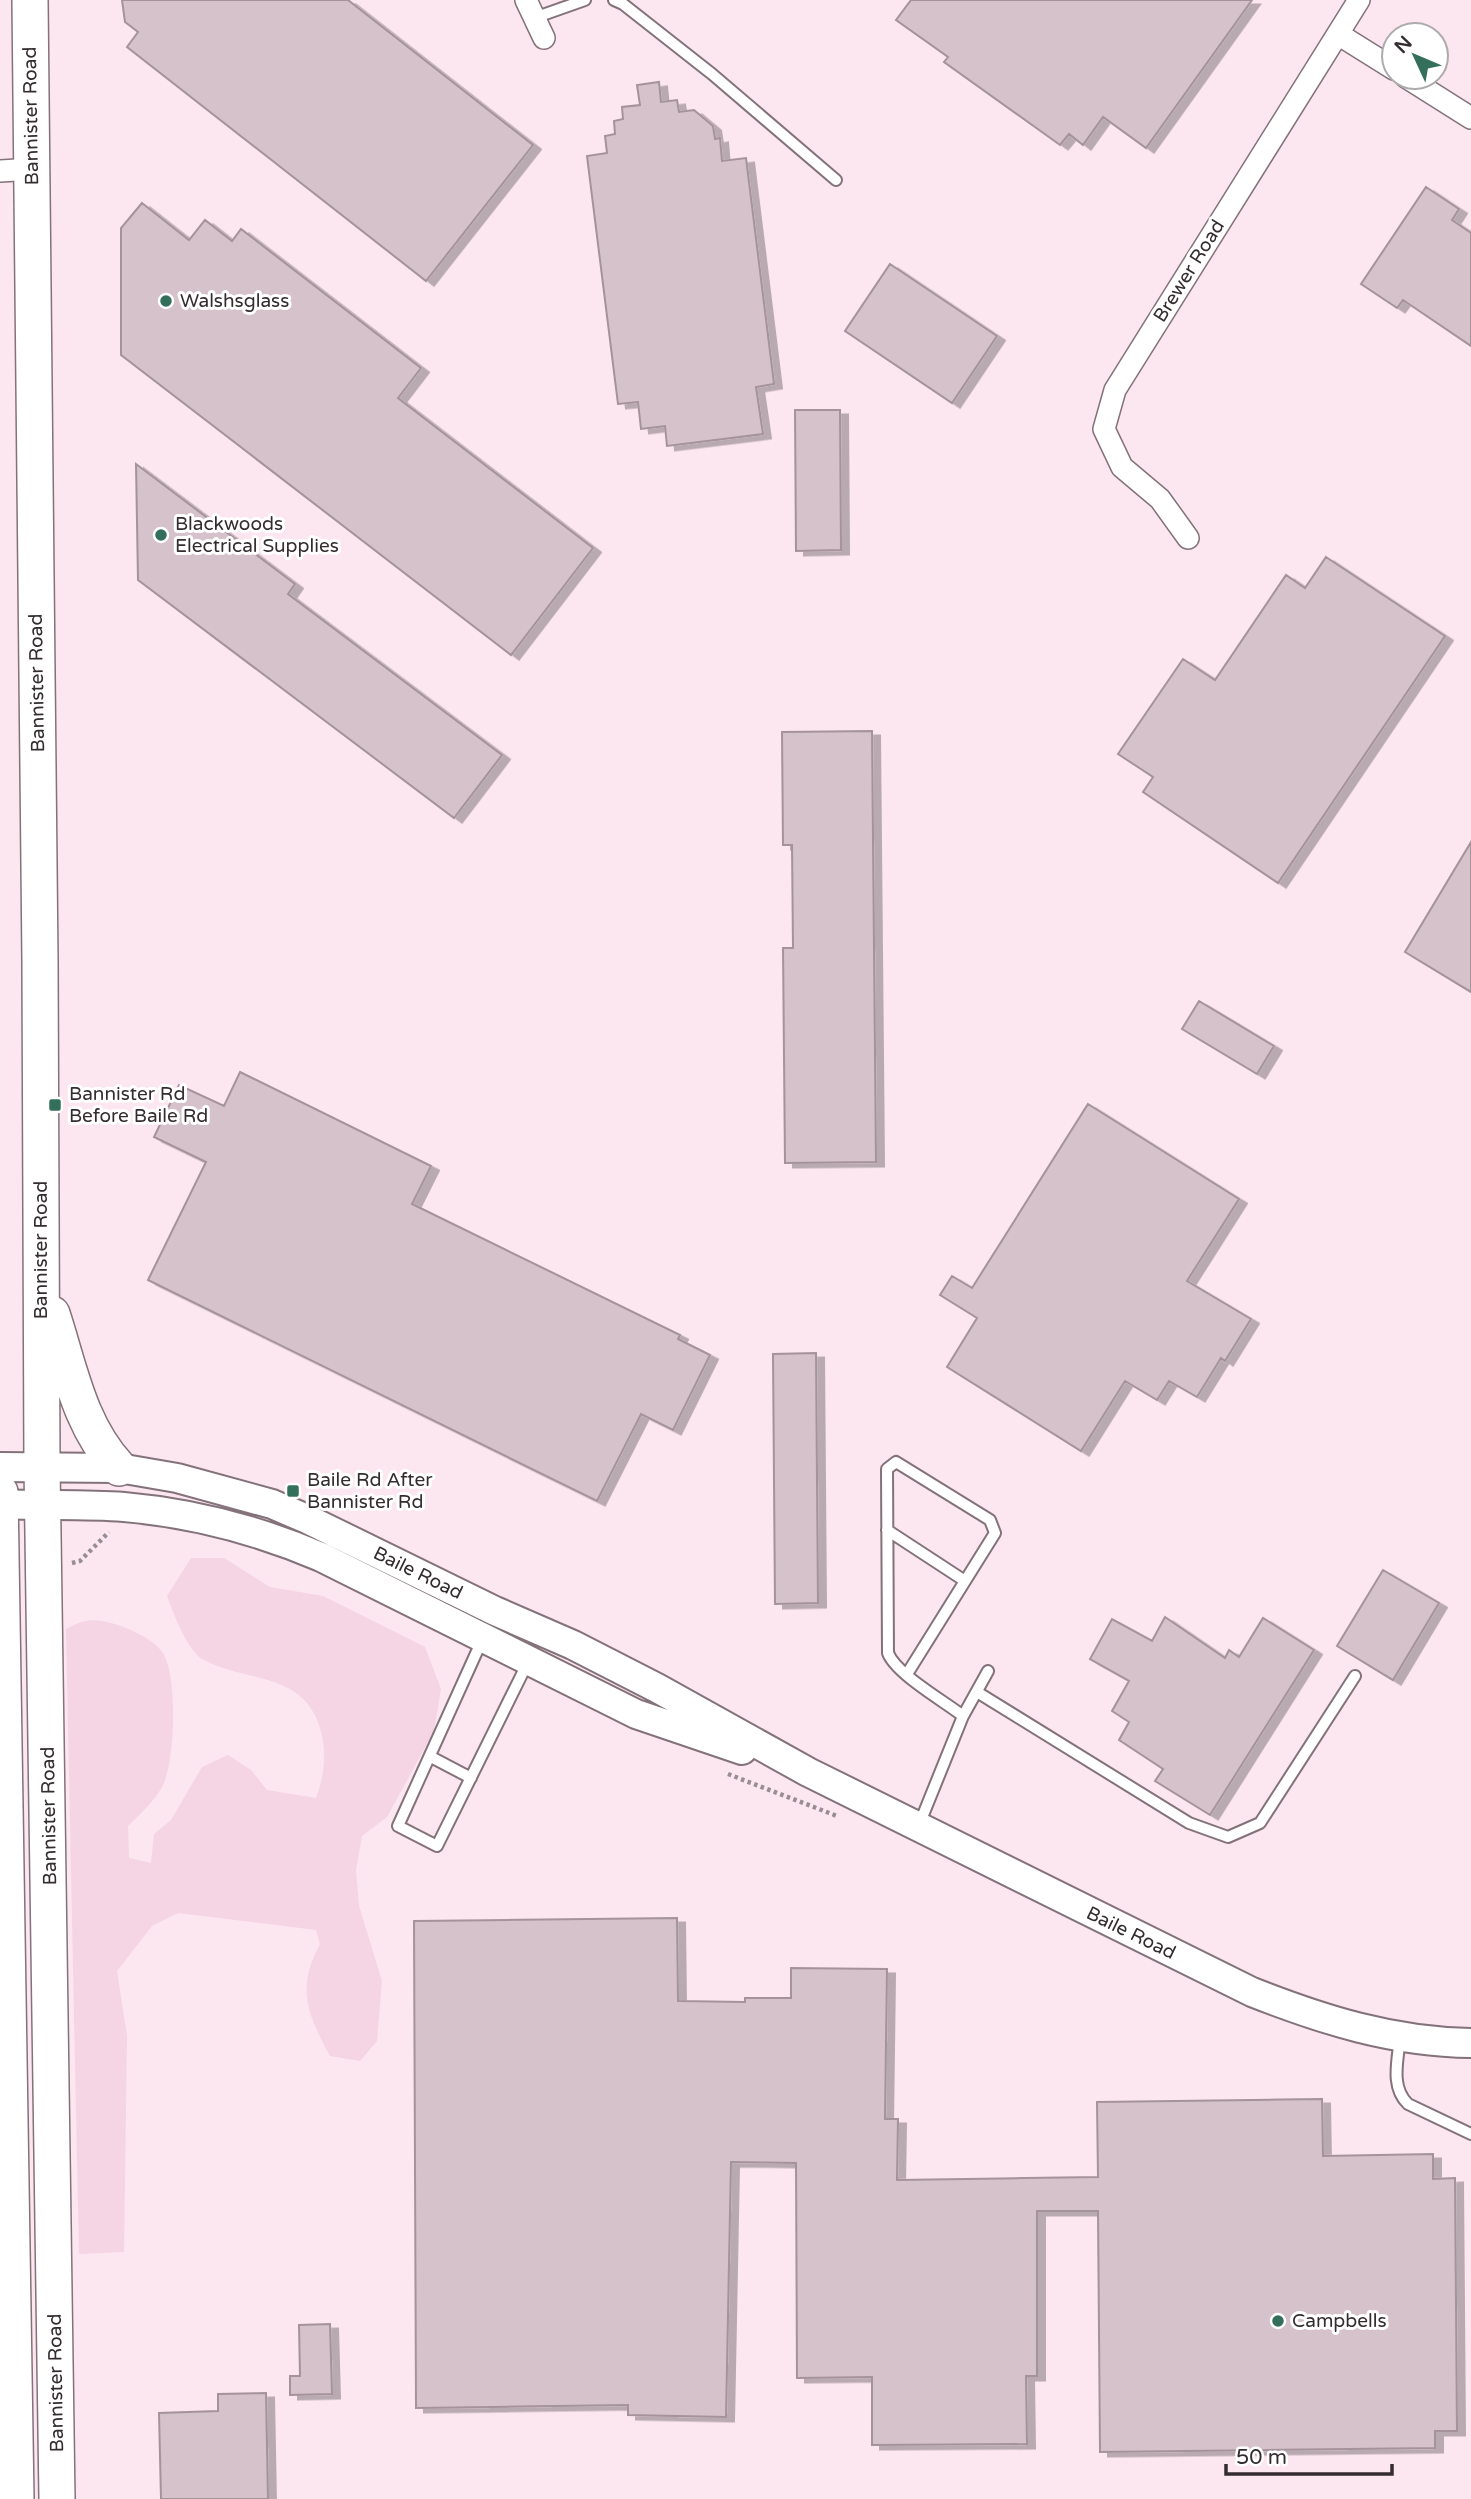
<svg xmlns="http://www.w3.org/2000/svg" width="1471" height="2499" font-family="'Varela Round',sans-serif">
  <defs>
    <filter id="shadow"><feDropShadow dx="8" dy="4.5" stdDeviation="0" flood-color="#0004"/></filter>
  </defs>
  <rect width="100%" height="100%" fill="#fff7fa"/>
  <path fill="#fce6f0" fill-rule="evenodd" d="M0,0h1471v2499h-1471zM1394,35h42v42h-42z"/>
  <path fill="#f5d4e3" d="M191,1558h33l46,29 53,9 102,51 16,42 -7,42 -47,86 -25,19 -6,34 3,36 23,75 -5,60 -17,20 -30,-5c-23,-43 -34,-67 -10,-112l-4,-14 -138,-17 -26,13 -35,45 10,65 -3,216 -45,2 -13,-625c6,-3 13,-7 20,-8 19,-5 67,15 77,32 15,25 12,106 0,132 -8,16 -23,29 -35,41l1,32 22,5 3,-29 17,-14 31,-53 26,-12 23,15 16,20 49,8c8,-20 10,-42 6,-63 -15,-64 -71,-51 -118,-75 -16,-7 -31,-48 -37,-64z"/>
  <path fill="#d5c2cb" stroke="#a5939b" stroke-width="2" filter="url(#shadow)" d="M122,0h226l185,145 -107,136 -299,-234 11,-15 -13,-10z
    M911,0h341l-106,148 -43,-31 -20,28 -14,-11 -9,11 -116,-83 4,-5 -52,-37z
    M659,82l2,20 16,-2 2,12 15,-2 19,16 2,13 5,-1 2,23 24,-3 28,226 -18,3 7,47 -96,12 -2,-20 -24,3 -3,-27 -20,2 -31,-248 20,-3 -2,-17 10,-2 -1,-13 9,-2 -1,-12 18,-2 -3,-20z
    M1426,187l33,22 -7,11 19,13v113l-68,-46 -6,8 -36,-24z
    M142,203l47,37 16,-20 27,21 9,-12 180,139 -23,30 195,150 -82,107 -390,-300v-127z
    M890,264l107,72 -45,67 -107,-72z
    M795,410h45l1,140 -45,1z
    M136,464l159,120 -7,10 214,161 -48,63 -316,-238z
    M1326,557l119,79 -167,247 -135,-91 10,-15 -35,-23 65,-95 32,21 71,-105 19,13z
    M872,731l4,431 -91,1 -2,-215h10l-1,-103h-9l-1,-113z
    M1471,842v150l-66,-40z
    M1199,1001l75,45 -17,28 -75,-45z
    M240,1072l191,94 -19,38 268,131 -2,4 32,16 -37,75 -32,-16 -44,87 -449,-221 58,-118 -52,-25 25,-52 45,21z
    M1088,1104l151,95 -52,82 64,38 -26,42 -4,-3 -24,39 -28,-16 -12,19 -32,-19 -44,70 -134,-84 30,-49 -37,-23 12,-19 20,12z
    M816,1353l2,250 -43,1 -2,-250z
    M1383,1570l56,33 -46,77 -56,-34z
    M1165,1617l60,41 4,-8 10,7 24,-39 51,32 -104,165 -55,-34 8,-12 -44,-29 10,-18 -17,-11 17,-30 -39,-22 22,-40 40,22z
    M677,1918l1,83 67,1v-4h46v-30l96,1 -2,150h13l-1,61 201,-3 -1,-75 225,-3 1,57 110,-2v25l22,-1 2,253h-22v17l-335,4 -2,-241h-61v165h-11l1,68 -155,1v-68l-75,1 -1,-215 -65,-1 -5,255 -98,-2v-10l-212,3 -2,-487z
    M330,2324l2,70 -42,1v-19h10l-1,-51z
    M266,2393l2,106h-107l-2,-86 59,-2v-17z"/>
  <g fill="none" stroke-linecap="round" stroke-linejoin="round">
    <g stroke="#83727a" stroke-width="14">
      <path id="service" d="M614,0l9,4 89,70 124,106
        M534,18l51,-18
        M887,1530l78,51
        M483,1638l-85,188 39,20 91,-184
        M907,1674l88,-141 -5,-13 -94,-58 -9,7 1,184c8,21 56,48 75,63
        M977,1692l212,131 39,14 32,-14 95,-147
        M431,1757l40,21
        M919,1825l44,-109 25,-45
        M1400,2037c-2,23 -10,50 8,67l63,30"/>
    </g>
    <g stroke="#83727a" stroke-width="24">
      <path id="minor" d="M526,0l18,38
        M1338,34l56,35
        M1406,77l65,41
        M0,171l33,-2
        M1188,538l-28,-39 -38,-32 -18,-38 11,-39 244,-390"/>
    </g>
    <g stroke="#83727a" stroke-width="32">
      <path id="tertiary" d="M0,1467l119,1 58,10 95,26 35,15 188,92 78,34 84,43 151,84 444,220c71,28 141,50 219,51
        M0,1504c41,2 83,0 124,3 69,6 134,23 197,50l315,157 106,36"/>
    </g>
    <g stroke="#83727a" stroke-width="38">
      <path id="primary" d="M30,0l10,961 2,505 15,1033
        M52,1314c18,55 27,111 67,154
        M0,1492l16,1007"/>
    </g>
    <path stroke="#968e91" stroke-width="4.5" stroke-dasharray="3.5 3.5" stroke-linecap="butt" d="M72,1563l8,-2 29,-29
      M728,1774l109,42"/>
    <use href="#service" stroke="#fff" stroke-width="10"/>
    <use href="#minor" stroke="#fff" stroke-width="21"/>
    <use href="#tertiary" stroke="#fff" stroke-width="28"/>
    <use href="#primary" stroke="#fff" stroke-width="35"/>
  </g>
  <g fill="#336f5a" stroke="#fff" stroke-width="2.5">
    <circle cx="166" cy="301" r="7"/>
    <circle cx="161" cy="535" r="7"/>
    <rect x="48" y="1098" width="14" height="14" rx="3.5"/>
    <rect x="286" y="1484" width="14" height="14" rx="3.5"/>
    <circle cx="1278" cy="2321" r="7"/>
  </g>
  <g text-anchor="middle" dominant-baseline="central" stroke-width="6" stroke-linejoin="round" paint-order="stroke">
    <g font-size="19" fill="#342d30" stroke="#fff">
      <text transform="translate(31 116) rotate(-91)">Bannister Road</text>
      <text transform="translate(1189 271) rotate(-58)">Brewer Road</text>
      <text transform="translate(37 683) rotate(-91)">Bannister Road</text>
      <text transform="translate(41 1250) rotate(-90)">Bannister Road</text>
      <text transform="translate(418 1573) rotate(26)">Baile Road</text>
      <text transform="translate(49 1816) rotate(-91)">Bannister Road</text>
      <text transform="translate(1131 1933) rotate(26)">Baile Road</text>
      <text transform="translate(56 2383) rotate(-91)">Bannister Road</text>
    </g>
    <g font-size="19" fill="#342d30" stroke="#fff" text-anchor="start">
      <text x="180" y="301">Walshsglass</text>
      <text x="175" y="524">Blackwoods<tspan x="175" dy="22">Electrical Supplies</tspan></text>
      <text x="69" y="1094">Bannister Rd<tspan x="69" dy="22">Before Baile Rd</tspan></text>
      <text x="307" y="1480">Baile Rd After<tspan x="307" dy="22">Bannister Rd</tspan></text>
      <text x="1292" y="2321">Campbells</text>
    </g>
  </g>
  <g transform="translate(1415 56) rotate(314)"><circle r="33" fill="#ffffff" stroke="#aeabac" stroke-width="2"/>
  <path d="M0-5L12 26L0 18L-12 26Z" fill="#336f5a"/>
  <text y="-10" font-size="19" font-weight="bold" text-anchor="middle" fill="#342d30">N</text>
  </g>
  <path d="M1226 2464v10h166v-10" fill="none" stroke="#342d30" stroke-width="3.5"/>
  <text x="1236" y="2464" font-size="21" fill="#342d30" stroke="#ffffff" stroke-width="5" paint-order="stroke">50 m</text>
</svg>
